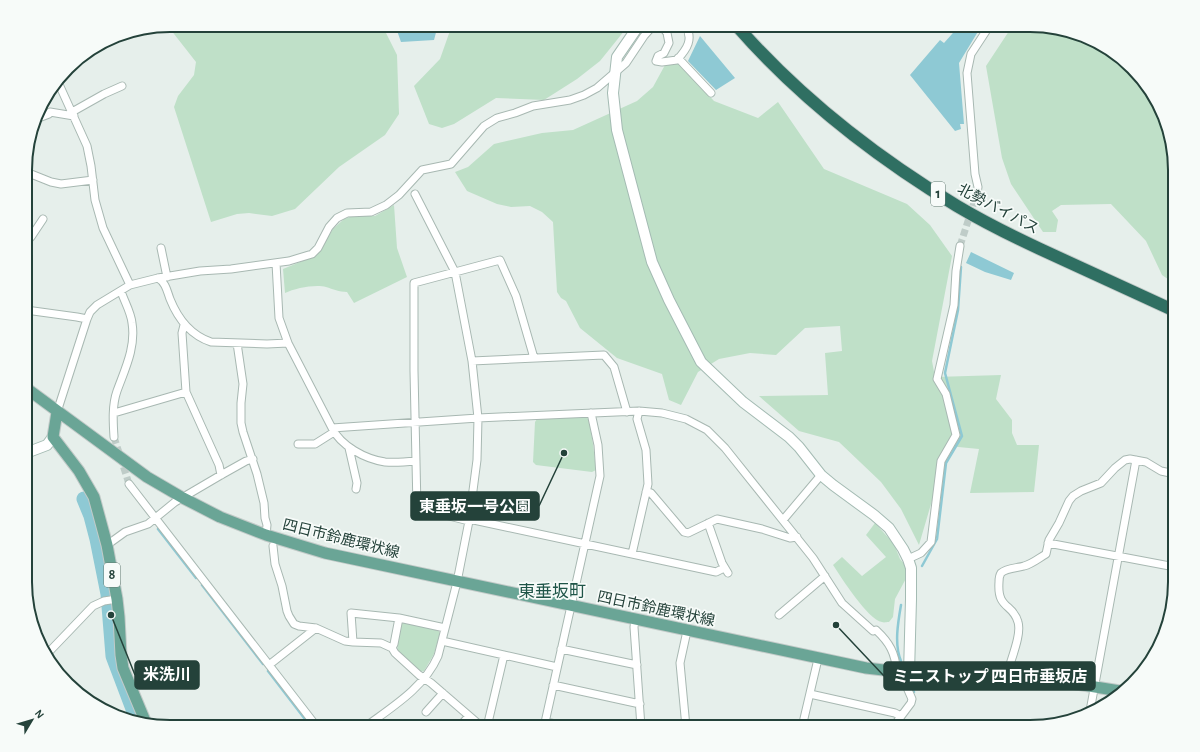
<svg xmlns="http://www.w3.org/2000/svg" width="1200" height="752" font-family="'Alegreya Sans','Noto Sans JP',sans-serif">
  <rect width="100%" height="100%" fill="#e6efeb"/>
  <path fill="#bfe0c8" d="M167,25h215l15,30 2,59 -14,21 -46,32 -44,42 -23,7 -23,-3 -12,1 -26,8 -37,-115 4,-11 16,-21 2,-13z
    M452,25h177l-29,36 -23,18 -33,21 -48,-2 -42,26 -12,4 -13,-4 -15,-38 26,-27z
    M1013,25h18l37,5 43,19 45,48 19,63v124l-13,-9 -16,-34 -35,-37 -50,1 -9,6 6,9 -2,12h-13l-32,-48 -9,-26 -16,-92z
    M679,63l35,38 44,17 20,-16 46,67 83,35 23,21 22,31 -20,105 3,16 66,-2 -5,24 16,21v13l5,12h22l-5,47 -64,1 9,-44 -31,-3 -29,99 -18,-36 -20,-27 -42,-40 -40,-11 -40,-35 69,-1 -3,-42 17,-2 -2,-25 -35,2 -29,27 -26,-2 -31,6 -21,13 -17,33 -12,-5 -7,-26 -45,-16 -37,-30 -14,-27 -5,-3 -4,-6 -4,-70 -11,-10 -12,-6 -19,1 -14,-3 -30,-13 -12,-19 13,-5 26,-23 48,-11 31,-3 64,-29 16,-14 12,-22z
    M394,205l3,43 10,29 -53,26 -7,-11c-8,0 -14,-3 -21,-5 -10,-3 -31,1 -41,6l-2,-24 34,-14 16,-26 11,-10 9,-3h22z
    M586,417l3,3 4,24 3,26 -4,2 -56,-7 -3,-3 2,-40 2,-3z
    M875,523l19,21 6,15 10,12 -15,28 -2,18 -4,5c-3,0 -5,1 -7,0 -14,-2 -41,-45 -49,-57l9,-8 20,19 24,-19 -20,-22z
    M404,622l33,7 3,4 -6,21 -10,17 -4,1 -23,-21 4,-27z"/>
  <path fill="#8ec9d4" d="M395,25h43l-4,15 -33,2z
    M960,25h22l-23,38 5,61h-4l1,5 -6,2 -45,-56 30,-35 4,3z
    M700,36l35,42 -19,12 -28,-29z
    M971,252l43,21 -3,7 -26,-8 -19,-9z"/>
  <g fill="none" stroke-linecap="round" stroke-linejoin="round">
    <path stroke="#8ec9d4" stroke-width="2.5" d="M158,529l38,49
      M922,566l15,-27 9,-76 16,-27 -17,-63 13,-63 3,-43
      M202,585l61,79
      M901,661c-7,-16 -3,-39 0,-56
      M268,671l43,56
      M911,686l3,6"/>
    <path stroke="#8ec9d4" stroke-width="15" d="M84,499l7,17 6,23 11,55 5,62 25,66"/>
    <path stroke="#bfccc8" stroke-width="7" stroke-dasharray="7 3.5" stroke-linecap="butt" d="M960,246l17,-53
      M114,437l15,47"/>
    <g stroke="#a8b8b2" stroke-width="9">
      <path id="street" d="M678,58l33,35
        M58,82l29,64 4,20 4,34 8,28 27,57
        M72,112l32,-18 18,-8
        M36,119l13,-5 1,-2 24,4
        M26,172l25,10 10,2 32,-4
        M977,193l1,-6 -3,-13 -8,-101 4,-19 19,-29
        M26,234l5,3 12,-18
        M161,248l6,29
        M276,263l3,55 9,25
        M158,278c8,5 9,13 12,21 8,20 20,36 41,43l56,2 21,-1 44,85 146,-10 161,-7 23,2 24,6 21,11 18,18 88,110 29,45 31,28 3,-1c14,13 19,23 21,42
        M26,310l51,7 10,2
        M184,325l-2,8 4,59 33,73 2,10
        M237,343l6,41 -2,19v20l2,9 14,42 7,29 1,15 2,7 -1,10
        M472,361l132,-6 10,12 13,45
        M57,412l30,-93 3,-7 7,-7 33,-20 28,-7 42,-7 31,-2 58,-8 23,-7 6,-6 11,-21 8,-9 10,-5 24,-1 15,-7 13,-10 23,-25 29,-6 33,-38 13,-8 18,-5 18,-7 37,-6 14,-5 13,-7 29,-25 18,-27 8,-9 9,-2 6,8 2,10 -5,10 -6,3 -2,5 6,1 15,-2c10,-11 17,-21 8,-35
        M114,413l72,-21
        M332,428c9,18 33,31 53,34 10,1 21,0 31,-1
        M114,437c-1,-15 -2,-32 3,-46 8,-22 19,-44 15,-68 -1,-11 -8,-22 -11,-32
        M298,444h17l19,-12
        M349,448l8,35 -1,6
        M129,484l188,243
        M646,492l5,1 33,39 4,1 29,-14 45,10 28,9 7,-1
        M469,519l247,53 8,-4
        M783,520l38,-45
        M469,521l-52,-13 -3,-137v-88l86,-23 16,36 18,62
        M708,523l14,40 6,10
        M1048,543l127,24
        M107,545l18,-13 23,-8 27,-22 46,-27 25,-14 7,-2
        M273,546l2,18 7,22 5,25 2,5 5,8 5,2 17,2 29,13 8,1 28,1 11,5 3,5 24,22 12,8 51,44
        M632,554l16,-70 -2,-34 -9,-31 2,-8
        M908,559l13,-6 10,-11 10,-81 15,-26 -10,-41 -9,-15 17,-74 2,-34 4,-25
        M779,615l46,-39
        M635,620l-1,7 7,100
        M442,641l115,26
        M353,642l-2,-29 48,5
        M392,648l2,-4 5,-26 46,10
        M561,649l76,16
        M46,655l47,-49 11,-5 13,-2
        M269,665l47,-37
        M1007,675c3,-14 15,-40 11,-53 -5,-19 -21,-12 -19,-40 0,-2 0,-6 2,-9 5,-5 17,-5 23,-7 8,-2 15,-8 22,-12l3,-14 10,-17 10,-22 4,-5 8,-5 20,-8 14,-15 10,-8 5,-1 16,3 15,9 14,3
        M553,685l87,19
        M810,694l85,19 6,3
        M1090,711l46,-251
        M426,712l17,-19
        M545,722l27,5
        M365,727c27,-20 59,-39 73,-71l19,-74 12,-61 8,-61 1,-42 -6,-57 -17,-89 -40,-78
        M459,727l10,-11
        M487,727l17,-72
        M544,727l56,-251 -2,-31 -7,-32
        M686,727l-6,-64 7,-32
        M802,727l16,-68
        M893,727l18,-24 1,-4 -7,-16v-10"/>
    </g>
    <g stroke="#a4bbb3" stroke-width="12">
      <path id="secondary" d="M639,25l-22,32 -4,36 4,37 35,132 17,38 32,62 42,40 46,35 10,10 22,28 12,10 41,30 15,13 14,21 5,10 3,9v31l-2,74
        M26,453l21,-8 6,-8"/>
    </g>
    <g stroke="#c2cac8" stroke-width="13">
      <path id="primary" d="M26,388l121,89 36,21 37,19 46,18 59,18 541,115 61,7h80l39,4 74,12
        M57,412l-4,25 26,34 15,26 13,48 10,54 2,18 2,38 2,13 23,55"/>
    </g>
    <g stroke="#c2cac8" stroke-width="14">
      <path id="highway" d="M736,25c62,71 140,132 221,181 27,16 55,30 83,43 45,21 90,41 135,62"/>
    </g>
    <use href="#street" stroke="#fff" stroke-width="7"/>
    <use href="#secondary" stroke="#fff" stroke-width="10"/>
    <use href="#primary" stroke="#6aa596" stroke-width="11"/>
    <use href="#highway" stroke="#2f6f62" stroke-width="12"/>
  </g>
  <g text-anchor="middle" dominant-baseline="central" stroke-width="3.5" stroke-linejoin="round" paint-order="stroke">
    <g fill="#f7fbf9" stroke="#637a73" stroke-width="1">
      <rect x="931" y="182" width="14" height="24" rx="3"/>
      <rect x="104" y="563" width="16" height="24" rx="3"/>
    </g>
    <g font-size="14" font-weight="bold" fill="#24423a">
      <text x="938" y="194">1</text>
      <text x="112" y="575">8</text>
    </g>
    <g font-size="15" fill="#24423a" stroke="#f7fbf9">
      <text transform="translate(998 209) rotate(28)">北勢バイパス</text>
      <text transform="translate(341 539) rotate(14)">四日市鈴鹿環状線</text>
      <text transform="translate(656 609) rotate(12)">四日市鈴鹿環状線</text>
    </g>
    <g font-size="17" fill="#1f5548" stroke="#f7fbf9">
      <text x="552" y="591">東垂坂町</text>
    </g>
  </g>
  <path d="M0 0H1200V752H0ZM170 32H1030A138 138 0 0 1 1168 170V582A138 138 0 0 1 1030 720H170A138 138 0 0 1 32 582V170A138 138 0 0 1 170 32Z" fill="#f7fbf9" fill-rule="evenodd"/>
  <path fill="none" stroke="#24423a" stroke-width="2" d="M170 32H1030A138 138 0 0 1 1168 170V582A138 138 0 0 1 1030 720H170A138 138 0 0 1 32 582V170A138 138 0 0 1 170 32Z"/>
  <path fill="none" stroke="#24423a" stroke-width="1.5" d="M564 453L539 506M111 615L135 675M836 625L884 676"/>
  <g fill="#24423a" stroke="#f7fbf9" stroke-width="1.5">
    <circle cx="564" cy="453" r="4"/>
    <circle cx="111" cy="615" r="4"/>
    <circle cx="836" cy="625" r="4"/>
  </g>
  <g fill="#24423a" stroke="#24423a" stroke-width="1.5">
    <rect x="411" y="492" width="128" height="28" rx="4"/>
    <rect x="135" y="661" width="64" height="28" rx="4"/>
    <rect x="884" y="662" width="211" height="28" rx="4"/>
  </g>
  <g font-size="16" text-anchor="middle" font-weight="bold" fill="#fff">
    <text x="475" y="512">東垂坂一号公園</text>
    <text x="167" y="680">米洗川</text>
    <text x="990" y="682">ミニストップ 四日市垂坂店</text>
  </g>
  <g transform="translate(32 720) rotate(52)" stroke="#f7fbf9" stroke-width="3" paint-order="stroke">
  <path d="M0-3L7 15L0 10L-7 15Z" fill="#24423a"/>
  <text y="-6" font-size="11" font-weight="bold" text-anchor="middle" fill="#24423a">N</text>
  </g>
</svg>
